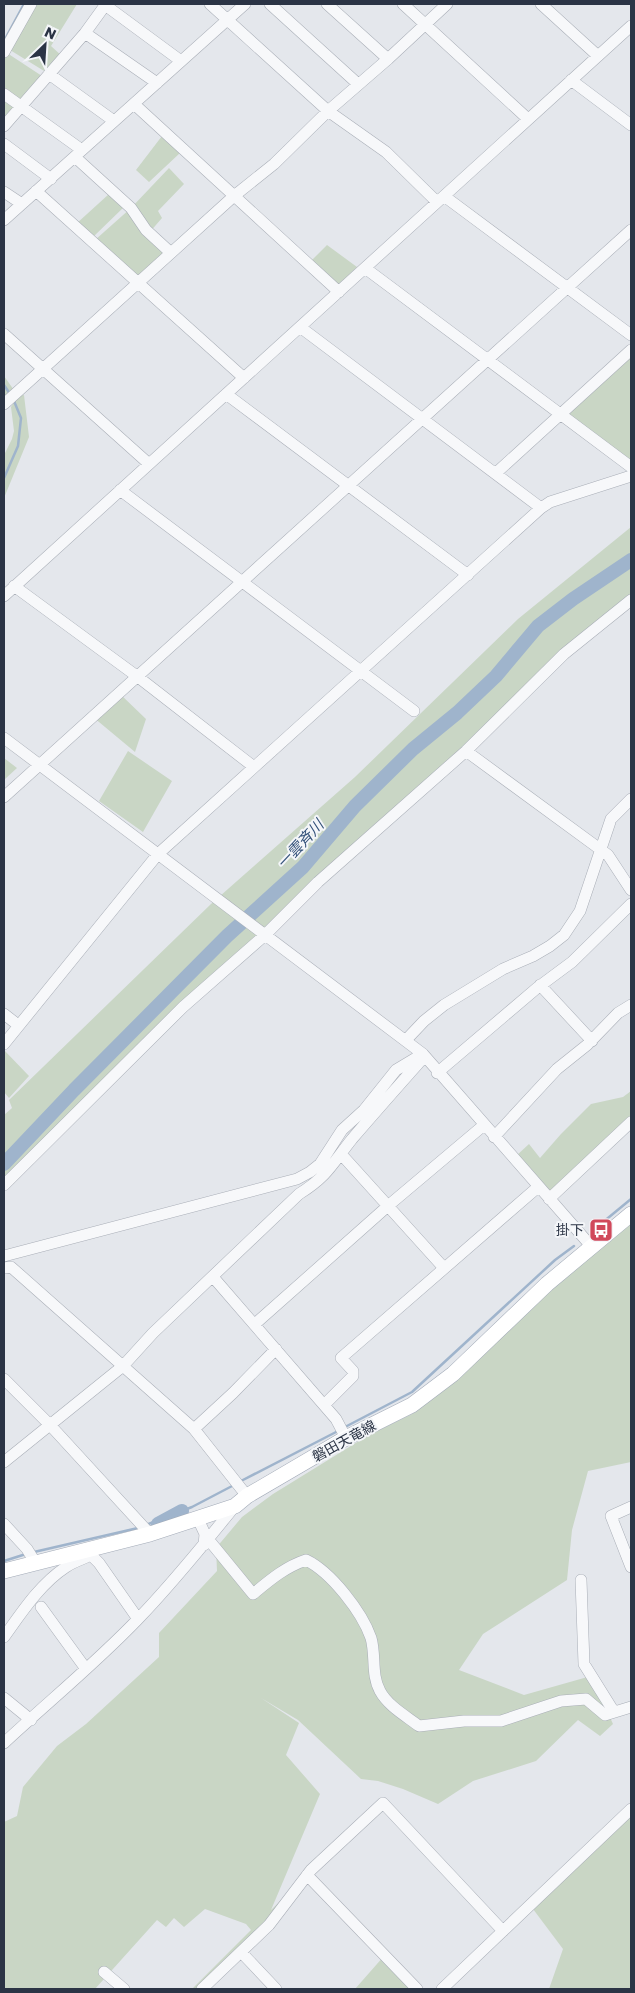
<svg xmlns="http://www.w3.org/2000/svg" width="635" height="1993" font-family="Poppins,'Noto Sans JP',sans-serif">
  <rect width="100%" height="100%" fill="#e4e7ec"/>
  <path fill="#c9d6c5" d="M36,4h41l-26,42 12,11 -14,17 -39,-24z
    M7,53l38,25 -41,48v-70z
    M162,136l18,17 -31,29 -13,-12z
    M169,168l15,16 -26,27 4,7 -13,15 22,20 -31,28 -45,-41 36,-32z
    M109,194l15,13 -32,31 -16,-14z
    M327,245l30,22 -20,19 -27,-24z
    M631,357v106l-71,-49z
    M4,376l12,17 -12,9z
    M24,395l5,42 -25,61v-43l8,-16 2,-8 -3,-24 8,-11z
    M631,527v69l-383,354 -244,234v-69l8,-7 -3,-8 202,-196 144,-127 163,-158z
    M119,693l27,26 -11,33 -42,-35z
    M128,751l44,30 -29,51 -44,-31z
    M4,758l13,10 -13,12z
    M4,1050l25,26 -20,22 -5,-6z
    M631,1091v28l-81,74 -34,-37 13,-12 11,14 21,-24 30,-30 32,-7z
    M631,1222v240l-43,9 -16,59 -5,50 -84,54 -24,36 65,25 67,-19 22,48 -13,12 -22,-16 -42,41 -63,20 -35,23 -35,-15 -25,-8 -17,-2 -63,-59 -37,-22 38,25 -13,32 34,39 -49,116 36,-35 -35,47 -70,67h-10l59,-59 -5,-6 -41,-15 -21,18 -10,-9 -8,9 -9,-7 -62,69h-91v-167l13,-6 6,-29 34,-41 29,-22 73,-67v-24l58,-62 -1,-23 26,-31 31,-23 94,-58 45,-22 55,-46 76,-71z
    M631,1812v177h-82l14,-40 -33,-44z
    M384,1956l32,33h-61z"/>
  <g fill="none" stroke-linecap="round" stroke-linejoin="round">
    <path stroke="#9fb4cc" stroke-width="2.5" d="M4,41l20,-37
      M4,385l6,9
      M4,478l14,-32 3,-28 -7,-17
      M591,1232l40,-33
      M345,1427l67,-35 143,-132 19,-14
      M241,1481l97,-50
      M146,1525l46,-18 42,-22
      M34,1552l104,-24
      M4,1561l22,-7"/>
    <path stroke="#9fb4cc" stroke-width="14" d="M4,1164l70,-74 153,-154 76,-69 52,-61 58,-57 44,-36 39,-37 42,-50 35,-27 58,-39
      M158,1524l24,-13"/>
    <g stroke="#a9aeb7" stroke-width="12">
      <path id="minor" d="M210,4l118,107 58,41 51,50
        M270,4l88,80
        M327,4l61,55
        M403,4l125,115
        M541,4l57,52
        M105,5l76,56
        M85,33l72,50
        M4,52l27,-48
        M49,74l65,47
        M571,80l60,45
        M4,94l78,56
        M134,104l205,188
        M4,126l81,-93 21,-29
        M4,144l47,35
        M75,157l56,51 15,22 25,23
        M36,191l208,187
        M4,192l18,12
        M444,196l187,139
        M4,220l241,-216
        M365,268l266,199
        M300,327l241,181
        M4,334l144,129
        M226,394l242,181
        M4,404l230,-208 40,-32 54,-53 60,-52 59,-55
        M496,473l135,-123
        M120,490l294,221
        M14,586l124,91 116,90
        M4,596l627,-570
        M4,738l419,316 168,192
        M466,751l142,104 23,35
        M4,797l627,-567
        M540,985l52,56
        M4,1014l14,11
        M406,1040l18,-19 20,-16 59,-36 30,-13 17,-10 14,-11 16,-24 31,-92 20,-20
        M4,1044l154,-190 383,-346 9,-6 81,-26
        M437,1073l100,-85 35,-26 59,-58
        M494,1137l63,-68 30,-24 31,-32 13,-8
        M341,1154l103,114
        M4,1185l179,-178 82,-72 53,-53 148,-131 98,-97 67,-54
        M549,1199l82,-77
        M4,1256l293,-77 13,-7 10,-8 22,-34 22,-20 32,-40 25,-15
        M4,1268l7,-1 183,162 53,67
        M213,1277l123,142 10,19
        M255,1324l134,-119 95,-80
        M4,1379l46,46 100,109
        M324,1405l29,-29v-5l-12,-13 197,-171
        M194,1429l39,-36 43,-44
        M4,1462l119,-96 30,-33 146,-139c29,-18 33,-30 53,-55 24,-28 48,-55 72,-82
        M631,1507l-20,9 20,51
        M198,1519l7,15 -1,11
        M4,1524l23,25 8,13
        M208,1539l45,55c17,-14 32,-27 53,-34 25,12 56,52 65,78 5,17 0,37 9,53 8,15 26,25 39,35l45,-5h37l60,-20 25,-2 19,16 26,-8
        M91,1555l8,8 39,56
        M581,1580l3,84 30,48
        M41,1607l45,62
        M4,1637c18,-25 36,-53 62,-70 7,-5 17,-8 25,-12l-3,-6
        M4,1698l27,22
        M4,1743c44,-41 92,-80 134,-124 35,-36 66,-75 97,-113
        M307,1875l110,114
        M241,1952l35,37
        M104,1972l20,17
        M202,1989l67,-64 42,-55 72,-67 120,128
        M442,1989l189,-180"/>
    </g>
    <g stroke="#a3abb8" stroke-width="16">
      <path id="major" d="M4,1571l146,-37 85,-28 12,-10 99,-58 66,-33 41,-31 94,-90 84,-70"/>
    </g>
    <use href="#minor" stroke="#f7f8fa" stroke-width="11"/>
    <use href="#major" stroke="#fff" stroke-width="15"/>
  </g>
  <defs>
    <g id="bus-square" transform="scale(1.25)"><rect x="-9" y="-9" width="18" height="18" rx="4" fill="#d1495b" stroke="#f4f6f9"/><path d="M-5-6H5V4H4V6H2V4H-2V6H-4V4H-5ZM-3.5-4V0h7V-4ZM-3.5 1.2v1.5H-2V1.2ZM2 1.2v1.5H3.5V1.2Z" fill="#fff"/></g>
  </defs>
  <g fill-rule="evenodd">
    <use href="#bus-square" x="601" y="1230"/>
  </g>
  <g text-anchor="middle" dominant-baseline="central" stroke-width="4" stroke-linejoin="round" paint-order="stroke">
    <g font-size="14" fill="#2b3445" stroke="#f4f6f9" text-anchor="end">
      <text x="584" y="1230">掛下</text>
    </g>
    <g font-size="14" fill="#2b3445" stroke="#f4f6f9">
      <text transform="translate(344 1441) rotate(-29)">磐田天竜線</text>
    </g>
    <g font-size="15" font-style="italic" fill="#34527a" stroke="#f4f6f9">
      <text transform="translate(300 844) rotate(-47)">一雲斉川</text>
    </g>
  </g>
  <rect width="635" height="1993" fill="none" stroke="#2b3445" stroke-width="10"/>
  <g transform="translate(45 45) rotate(25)" stroke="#f4f6f9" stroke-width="4" paint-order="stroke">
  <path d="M0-4L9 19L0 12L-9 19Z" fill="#2b3445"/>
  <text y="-8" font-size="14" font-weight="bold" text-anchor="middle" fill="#2b3445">N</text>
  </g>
</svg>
